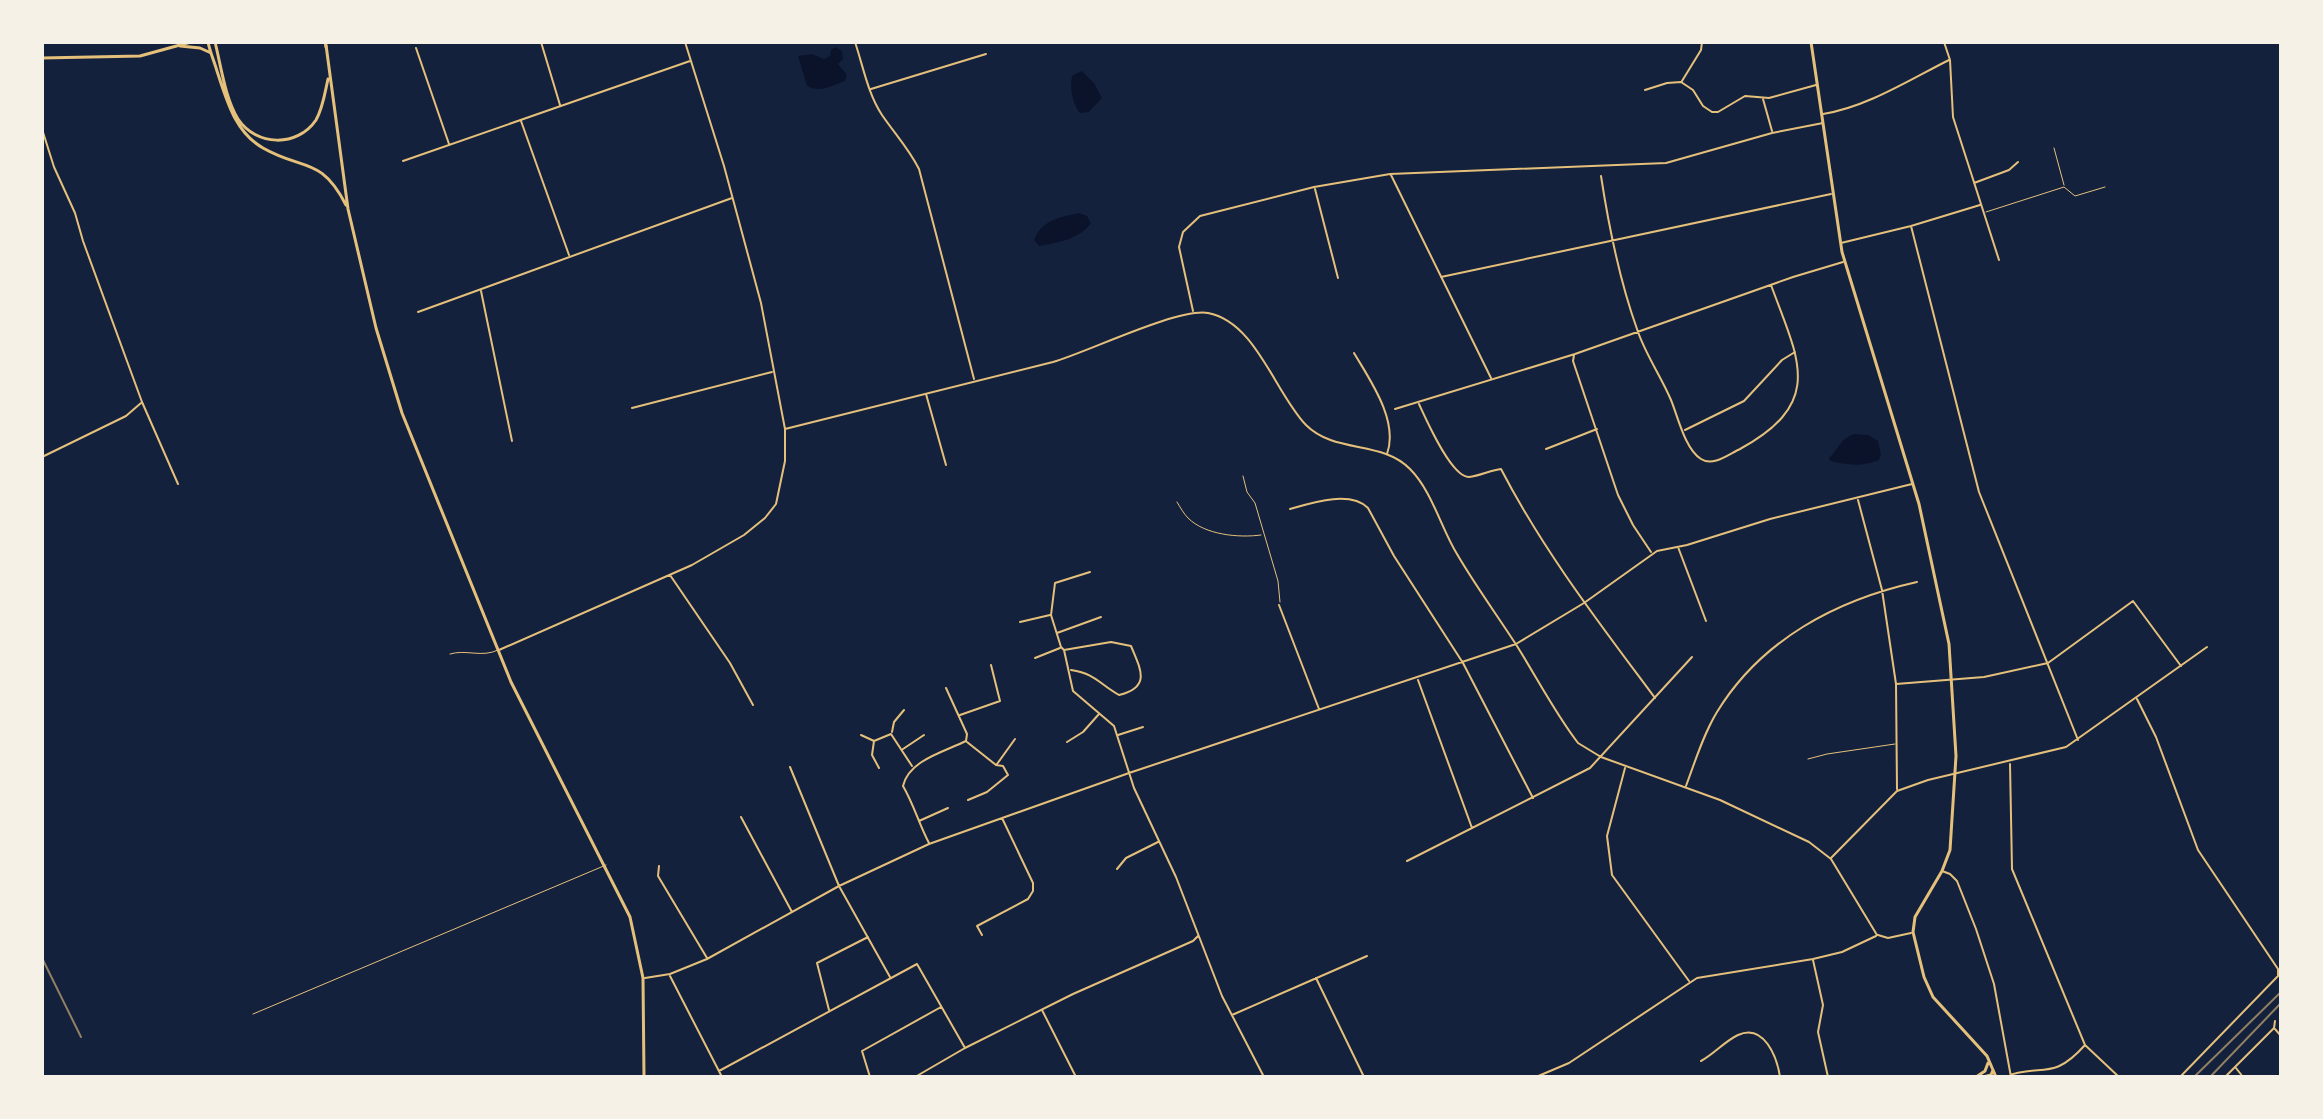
<svg xmlns="http://www.w3.org/2000/svg" width="2323" height="1119" font-family="'DejaVu Sans',sans-serif">
  <rect width="100%" height="100%" fill="#14213d"/>
  <path fill="#0b132b" d="M835,47l7,4 1,8 -5,5 9,11 -2,6c-13,5 -25,12 -38,5l-9,-30 14,-2 12,5 6,-3 1,-6z
    M1082,71l12,12 8,15 -13,14 -9,1c-7,-7 -12,-29 -7,-38z
    M1079,213l8,3 4,7c-11,16 -34,20 -52,23l-5,-6c7,-20 27,-23 45,-27z
    M1855,434l13,1 10,6 3,13 -2,6c-16,7 -32,5 -49,1l-1,-3c10,-9 11,-20 26,-24z"/>
  <g fill="none" stroke-linecap="round" stroke-linejoin="round">
    <path stroke="#e5c07b" stroke-width="1" d="M2054,148l10,37
      M1986,212l78,-25 11,9 30,-9
      M450,654c16,-5 32,4 48,-4
      M1808,759l19,-5 68,-10
      M253,1014l353,-149"/>
    <path stroke="#e5c07b" stroke-width="1" d="M1243,476l4,16 8,11 23,78 2,21
      M1177,502c3,5 7,12 11,16 17,17 51,20 73,17"/>
    <path stroke="#e5c07b" stroke-width="2" d="M541,42l19,63
      M855,42c8,24 13,52 27,73 13,19 27,34 37,54l55,210
      M1944,42l6,18 3,57 46,143
      M416,48l33,96
      M1682,81l19,-31 1,-8
      M871,89l115,-35
      M1645,90l22,-7 14,-1 12,8 10,16 9,6h6l27,-16 24,2 47,-13
      M1763,99l9,32
      M1823,114c44,-7 86,-34 126,-54
      M521,121l48,134
      M42,129l12,38 21,46 8,28 59,161 36,82
      M403,161l287,-100
      M1391,175l100,203
      M1601,176c8,52 18,103 36,153 8,25 24,47 34,71 7,17 14,49 30,59 12,8 28,-5 39,-10 86,-47 58,-90 31,-164
      M1974,183l35,-13 9,-8
      M1315,189l23,89
      M1911,226l68,266 99,248
      M1841,243l70,-17 69,-21
      M1441,277l390,-83
      M481,291l31,150
      M1193,311l-14,-64 4,-15 17,-16 114,-29 76,-13 276,-11 106,-30 51,-10
      M418,312l314,-114
      M1354,353c16,27 45,68 33,101
      M1574,355l-1,6 45,134 15,30 18,27
      M926,394l20,71
      M1419,404c7,15 32,73 50,73 11,-1 22,-7 32,-8 43,83 99,155 154,229
      M632,408l140,-36
      M1395,409l180,-55 218,-77 50,-15
      M785,429l268,-67c37,-11 124,-54 155,-49 48,9 67,80 98,112 29,29 76,15 104,44 22,22 31,59 47,85 18,31 40,61 60,92 20,32 38,67 61,97l23,14 119,43 89,42 22,17 46,76
      M1685,430l59,-29 38,-41 13,-8
      M1546,449l51,-20
      M42,457l84,-41 15,-13
      M1858,500l24,90 14,94 1,105
      M1290,509c21,-6 60,-19 78,-1l26,48 69,107 70,135
      M1678,547l28,74
      M1090,572l-35,11 -4,32 10,32 3,3 9,41 41,35 20,62 42,89 46,119 42,81
      M670,575l60,88 23,42
      M1279,605l40,104
      M1020,622l30,-7
      M1057,633l44,-16
      M499,650l193,-85 52,-30 21,-17 11,-14 9,-43v-32l-24,-126 -37,-137 -39,-124
      M1064,650l47,-8 20,4c10,24 20,41 -12,49 -21,-12 -23,-21 -48,-25
      M1035,658l25,-10
      M1418,680l54,148
      M1896,684l88,-7 64,-14 85,-62 48,65
      M2137,699l19,38 42,113 80,119v7l-98,101
      M960,715l40,-14 -9,-36
      M892,732l2,-10 10,-12
      M861,735l13,6 -2,14 7,13
      M1118,735l25,-8
      M874,741l17,-7 21,32
      M967,742l29,23 7,1 5,9 -21,17 -19,8
      M1067,742l16,-10 16,-18
      M903,749l21,-14
      M997,764l18,-25
      M2010,764l2,105 73,176 34,32
      M790,767l49,119 51,91
      M1625,768l-18,68 5,39 77,106
      M1686,786c9,-24 17,-51 31,-74 44,-72 119,-112 200,-130
      M741,817l51,95
      M919,821l29,-13
      M929,843c-10,-19 -15,-38 -26,-57 6,-26 41,-34 63,-45l1,-7 -21,-46
      M1831,858l66,-67 31,-11 138,-33 141,-100
      M1407,861l183,-93 102,-111
      M659,866l-1,10 49,82
      M1117,869l9,-11 32,-16
      M1942,871l8,3 7,7 19,48 18,55 17,93
      M982,935l-5,-9 51,-27 5,-8v-8l-31,-65
      M1878,935l10,3 23,-5
      M1813,960l10,45 -5,27 10,45
      M670,976l52,101
      M645,978l25,-4 37,-15 132,-73 90,-42 200,-71 387,-129 68,-41 73,-52 30,-6 83,-26 142,-35
      M1316,978l48,99
      M829,1010l-12,-47 51,-26
      M1042,1010l34,67
      M1232,1015l135,-59
      M2275,1029l6,7
      M1701,1061c13,-7 24,-20 37,-26 26,-12 39,22 42,42
      M2236,1068l7,9
      M719,1071l198,-107 48,84
      M870,1077l-8,-26 79,-44
      M915,1077l50,-29 108,-54 120,-53 5,-5
      M1536,1077l33,-14 128,-85 116,-19 29,-7 34,-16
      M2004,1077c38,-15 47,6 81,-32
      M2225,1077l49,-49 1,-7"/>
    <path stroke="#e5c07b" stroke-width="3" d="M208,42c2,10 6,19 9,29 10,30 18,61 46,77 40,23 58,8 83,57
      M215,42c6,24 10,56 23,77 18,27 59,29 78,1 7,-12 9,-28 12,-41
      M1811,42l31,210 77,252 30,140 7,112 -6,94 -8,21 -27,46 -2,15 11,45 9,20 54,59 9,21
      M326,45l22,164 28,119 26,85 109,269 119,235 13,61 1,99
      M180,46l20,2 11,5
      M42,58l98,-2 51,-14
      M1976,1077l9,-6 3,-8
      M1983,1077l8,-2 2,-5"/>
    <path stroke="#e5c07b" stroke-width="3" d="M325,42l1,5"/>
    <path stroke="#918062" stroke-width="2" d="M2194,1077l87,-85"/>
    <path stroke="#918062" stroke-width="2" d="M42,958l39,79
      M2210,1077l71,-74"/>
  </g>
  <rect width="2323" height="1119" fill="none" stroke="#f6f1e7" stroke-width="88"/>
</svg>
